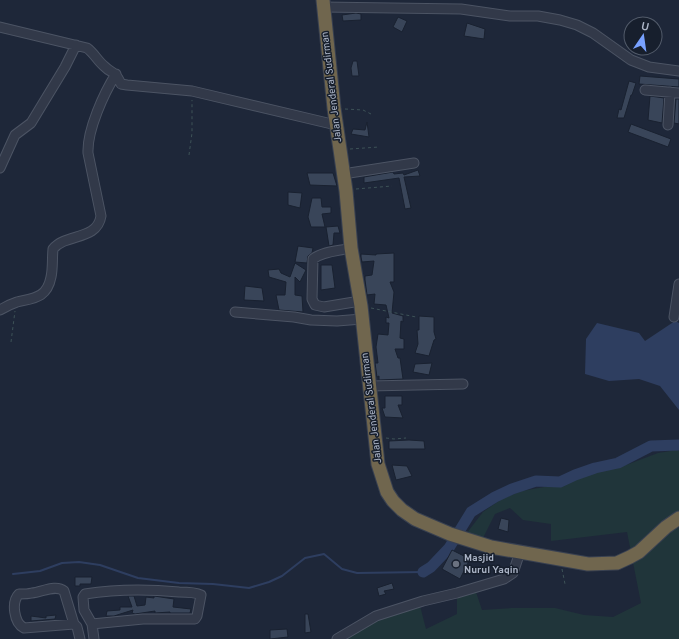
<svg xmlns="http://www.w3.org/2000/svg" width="679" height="639" font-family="Overpass,sans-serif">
  <rect width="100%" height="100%" fill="#1e2739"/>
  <path fill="#20353a" d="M677,450l2,1v188h-339l78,-41 8,31 31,-15v-27l17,-1 8,24 30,-2h43l29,7 29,2 28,-14 -14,-71 -76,9v-17l-28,-4 -13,-12 -15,6 -12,24 -17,-4 17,-22 20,-14 19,-7 22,-4h15l34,-15 36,-8 29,-11z"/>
  <path fill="#2e3e60" d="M675,321l4,2v87l-19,-24 -21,-7 -30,2 -24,-7 1,-35 11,-16 42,10 6,8z"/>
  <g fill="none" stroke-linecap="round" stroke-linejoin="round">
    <path stroke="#2e3e60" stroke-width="2" d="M13,574l27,-3 22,-8 17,-1 21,3 38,13 41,5 34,1 36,4 20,-6 13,-6 23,-18 19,-4 18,15 15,4 66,-1"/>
    <path stroke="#2e3e60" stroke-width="11" d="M423,572l8,-5 18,-19 22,-36 24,-15 17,-8 24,-8 24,1 15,-7 20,-7 23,-5 33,-17 28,-1"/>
  </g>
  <path fill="#394559" stroke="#192130" d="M356,13l5,1v6l-18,1 -1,-6z
    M398,17l9,4 -5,11 -9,-5z
    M467,23l18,6 -1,10 -20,-3z
    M353,61h4l2,15h-7l-1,-8z
    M640,76l39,3v8l-40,-3z
    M629,81l7,2 -4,12h-1l-7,23h-7l2,-9 2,1z
    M650,96l14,2 -2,25 -14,-3z
    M676,99h3v25l-5,-1z
    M367,122l2,15 -18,-3 2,-5 12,1z
    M631,124l40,15 -3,8 -40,-15z
    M418,170l2,6 -16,1 7,31 -6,1 -6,-31 -35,5v-6l29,-5 1,2 9,-1 1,2z
    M307,173h26l4,13 -27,-1z
    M288,192l14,1 -2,15 -12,-3z
    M312,198h9l1,9h9v6l-9,1 3,13h-14l-3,-10z
    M338,226l2,7h-6l-1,12 -4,1 -3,-19z
    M298,246l15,2 -1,5 -4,3 -1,7 -12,-1z
    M394,253v29h-4l4,10 -2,21 11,3v6l-2,-1 -1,17 4,1v10h-9l3,9h2l3,21 -24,1v-4l-2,1 -2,-14h3l-2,-16 2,-13 10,1 1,-12h-3v-6l3,1 -3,-13 -12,-1 1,-10 -8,1 -2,-15v-4l7,-1 2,-14 -12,1 -1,-5v-3l15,1v-1z
    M295,263l11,7 -6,12 -5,-5v18l7,1 1,16 -24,-2 -3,-15h9l1,-13 -17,-5 -1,-7 11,-1 2,4 9,4z
    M321,265h11l3,23 -14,2z
    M245,286l17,2 2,13 -20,-1z
    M419,316l15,1v15l2,7 -2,1 -5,16 -14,-3 3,-9 -1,-14h2z
    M432,363l-3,12 -16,-3 2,-8z
    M385,396h17v9h-4l5,13 -18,-1 -3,-9h3z
    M409,440l15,1 1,8h-36v-8z
    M392,465l15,1 5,10 -16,4z
    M501,518l8,2 -1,12 -10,-3z
    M452,550l18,9 -10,20 -18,-10z
    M75,577h17l-1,7h-11v2h-5z
    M392,583l2,6 -10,2 2,3 -7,2 -2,-8z
    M128,596h6l3,10 8,-1 1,-8 8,1v-2l20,3 -1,8 18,2 -1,4h-20v-1l-15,1v-2l-20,3 -3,-1 1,-3 -19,6h-8l1,-5 13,-1v-3h12z
    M305,614h3l3,18 -6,1z
    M56,615l-1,4 -24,2v-5l15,2v-2z
    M287,629l1,8 -18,2v-9z"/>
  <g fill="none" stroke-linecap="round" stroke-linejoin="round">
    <g stroke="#4c5464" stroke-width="11">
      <path id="minor" d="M323,7l138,2 49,7h28l22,4 17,5 16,8 38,27 18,7 30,4
        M0,27l87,21c7,5 10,12 17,18 9,9 10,3 17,18l6,1 65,6 144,34
        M645,90l34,3
        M668,125l2,-33
        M0,168l15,-33 16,-12 34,-56 11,-22
        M343,174l71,-11
        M351,248c-12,3 -28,3 -38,11l-1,40 3,6 9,2 36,-6
        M0,310c5,-3 11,-6 17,-8 17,-4 30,-4 34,-25 2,-9 1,-18 2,-28 13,-16 44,-8 48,-33l-13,-63c-1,-23 16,-60 28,-79
        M235,312l59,5 17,3 26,1 25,-2
        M674,317l5,-33
        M369,386l94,-2
        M74,624l-10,-33c-8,-7 -22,1 -32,2 -4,1 -9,1 -13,1 -8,8 -5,29 5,34l50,-4 3,3 3,12
        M92,624l-8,-14 -1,-13 2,-3c31,-5 63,-5 94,-2 7,0 16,0 22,3l-4,21 -2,3h-52l-51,5 2,15
        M337,639l39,-23 47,-15 34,-8 47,-14 9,-6 7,-21"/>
    </g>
    <g stroke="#394151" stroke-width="15">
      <path id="highway" d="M323,0l11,108 12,83 5,57 10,58 17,158 9,28 6,9 9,9 13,9 35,15 41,13 97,17 29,-1 13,-6 9,-5 27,-25 13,-9"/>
    </g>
    <path stroke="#3d5257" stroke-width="1" stroke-dasharray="3 3" stroke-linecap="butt" d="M345,109l18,1 8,4
      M350,149l29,-2
      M189,155l3,-22v-33
      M356,189l36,-3
      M371,308l45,9
      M11,342l4,-31
      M386,438l8,1 12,-1
      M562,569l3,15"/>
    <use href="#minor" stroke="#323949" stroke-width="9"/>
    <use href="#highway" stroke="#70664e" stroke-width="13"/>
  </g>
  <circle fill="#6b7280" stroke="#171f2d" stroke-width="1.5" cx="456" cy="564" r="4"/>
  <g text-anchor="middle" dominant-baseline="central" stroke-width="3" stroke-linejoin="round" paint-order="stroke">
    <g font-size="10" fill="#abb4c6" stroke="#171f2d">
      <text transform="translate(332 87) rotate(-97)">Jalan Jenderal Sudirman</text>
      <text transform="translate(372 408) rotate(-97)">Jalan Jenderal Sudirman</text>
    </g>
    <g font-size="10" font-weight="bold" fill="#abb4c6" stroke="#171f2d" text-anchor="start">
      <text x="464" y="558">Masjid<tspan x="464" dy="12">Nurul Yaqin</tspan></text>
    </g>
  </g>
  <g transform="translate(643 36) rotate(13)"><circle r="19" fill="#171f2d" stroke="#525b6a"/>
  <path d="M0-3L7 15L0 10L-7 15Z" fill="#78a1ff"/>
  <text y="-6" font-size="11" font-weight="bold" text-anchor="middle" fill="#abb4c6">U</text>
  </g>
</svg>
